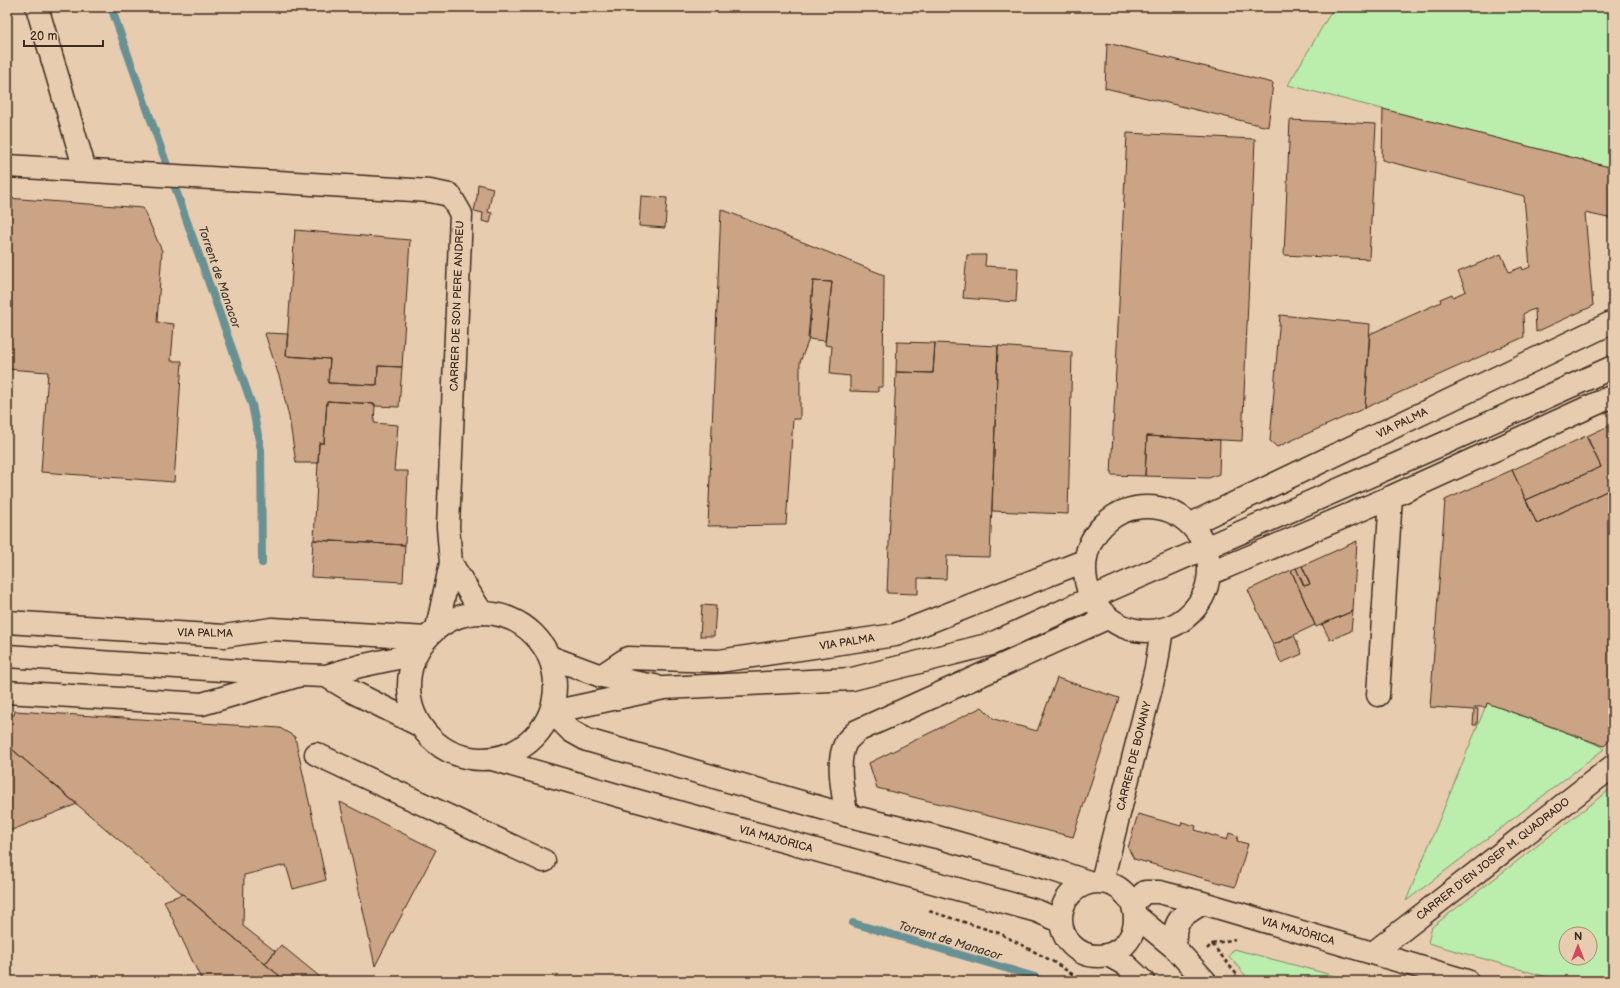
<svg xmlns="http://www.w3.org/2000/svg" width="1620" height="988" font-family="'Balsamiq Sans',sans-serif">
  <rect width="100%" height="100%" fill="#e8ccaf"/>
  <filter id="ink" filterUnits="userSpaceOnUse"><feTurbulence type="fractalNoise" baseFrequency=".025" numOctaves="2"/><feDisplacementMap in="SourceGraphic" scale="8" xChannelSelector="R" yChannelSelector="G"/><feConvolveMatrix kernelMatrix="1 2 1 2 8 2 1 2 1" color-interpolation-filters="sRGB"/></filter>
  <g filter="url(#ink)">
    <path fill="#bbedad" stroke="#7b8c66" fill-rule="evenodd" d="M1334,7h279v161l-325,-83z
      M1487,703l99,37 15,6 3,3 -198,152z
      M1613,787v194h-52l-133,-38 4,-16zM1566,934h24v24h-24z
      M1234,949l120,32h-104l-21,-25z"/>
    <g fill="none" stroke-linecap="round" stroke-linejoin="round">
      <path stroke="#689194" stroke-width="8" d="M111,7l141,398 9,45 1,113
        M853,923l182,54 6,4"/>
    </g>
    <path fill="#cba485" stroke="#3b2a1e" d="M1107,43l166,40 -5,44 -163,-39z
      M1383,109l230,59v51l-28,-6 8,93 -57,26 -1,-23 -6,2 -6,3 1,23 -159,71 5,-74 71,-32 -1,-3 12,-5 1,3 13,-6 -8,-19 43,-18 8,18 13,-5 1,3 7,-3 -6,-71 -142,-36z
      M1290,120l86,4 -7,135 -85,-4z
      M1127,133l128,6 -13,302 -95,-5 -2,40 -34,-1z
      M478,184l15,4 -5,24 4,1 -2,10 -8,-2 1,-8 -9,-2 3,-14z
      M641,196l26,2 -2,30 -26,-2z
      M7,198l136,10 19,43 -5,71 17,2 -3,37h11l-8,121 -133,-10 7,-100 -41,-3z
      M721,209l163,66 -1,112h-5v5l-28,-1v-15l-20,-2 2,-28 -7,-1 7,-63 -19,-1 -4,58 -9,23v57h-7l-7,106 -78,1z
      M295,230l115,10 -8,127 -24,-1 -1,19 -49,-2 2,-24 -44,-3z
      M967,255h19l-1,11 33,2 -2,34 -53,-4z
      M813,281l19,1 -7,59 -17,-2z
      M1280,315l90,9 -5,84 -88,39 -7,-6z
      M266,333l22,1 -2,22 44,3 -2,24 49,2 1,-19 24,1 -3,40 -24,-1v-2l-48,-3 -3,42h-5l-1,20h-22l-7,-46 -9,-38 -15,-45z
      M897,342l38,1 -2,30 -37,-1z
      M935,343l63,3 -8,211 -43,-1 -1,23 -28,-1v16l-31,-1 9,-221 37,1z
      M998,346l74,6 -4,162 -76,-3z
      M327,401l48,3 -1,19 24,2 -4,46h14l-3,74 -91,-5 5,-97h5z
      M1613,424v64l-76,36 -11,-24 75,-33 -14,-31z
      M1147,436l73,4 -1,34 -10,4 -64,-2z
      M1586,436l15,31 -75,33 -14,-30z
      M1512,470l25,54 76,-36v250l-9,8 -117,-43 -1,4h-11v2h3l-1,16h-4l1,-15 -44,-3 15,-207z
      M313,540l92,5 -2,37 -92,-5z
      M1357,541l-4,70 -37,16 -25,-57 5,-2 8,18 6,-2 -8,-18z
      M1302,566l8,18 -6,2 -8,-18z
      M1291,570l24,55 -42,20 -25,-55z
      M702,605l14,1 -2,30h-14z
      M1353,611l-2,20 -21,9 -8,-16z
      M1294,635l8,19 -21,9 -8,-18z
      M1057,678l62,20 -46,139 -196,-49 -8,-25 113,-56 12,12 43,12z
      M15,711l265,17 15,9 31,143 -33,9 -7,-24 -42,10 -1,51 32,25 -10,13 -258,-219v-30h7z
      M7,745l70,59 -70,28z
      M340,802l96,48 -61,116z
      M1138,814l43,12 1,-4 14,4 -1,4 32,10 2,-7 9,3 -1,5 11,3 -13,43 -101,-28 -6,-11z
      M183,894l82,70 21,17h-84l-38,-80z
      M281,945l44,36h-39l-21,-17z"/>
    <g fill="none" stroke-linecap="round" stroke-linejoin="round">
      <g stroke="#3b2a1e" stroke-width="25">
        <path id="minor" d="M37,7l48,163
          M7,166l423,25 20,4 11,19 -13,313 3,36
          M1085 569a62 62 0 1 1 124 0a62 62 0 1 1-124 0Z
          M1191,524l422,-202
          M1209,574l182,-77 222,-101
          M7,622l217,14 48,-7 155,9
          M437,628l14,-65 31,50
          M601,676l27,-18 91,3 176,-26 189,-74
          M7,692l195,12 95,-28
          M1378,695l13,-198
          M316,754l228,107
          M846,815c-2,-22 -11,-52 0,-73 3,-4 8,-8 11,-11l250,-113
          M1102,881l54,-213 6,-39
          M1373,953l240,-187"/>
      </g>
      <g stroke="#3b2a1e" stroke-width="25">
        <path id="major" d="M409 686a73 73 0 1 1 146 0a73 73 0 1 1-146 0Z
          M7,656l292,19 27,1 34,-10 56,-12
          M550,657l51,19 54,10
          M326,676l27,16 68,34
          M552,712l112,-24 188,-9 139,-35 100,-46 354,-155 168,-76
          M552,712l19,19 16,9 259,75 91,22 116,33 36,12
          M492,759l128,37 417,115 23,10
          M1061 919a37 37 0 1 1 74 0a37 37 0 1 1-74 0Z
          M1133,903l12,-11h14l44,11 264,78
          M1136,916l40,33 29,32
          M1176,949c-4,-28 3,-32 27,-46
          M1108,955l18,10 17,16"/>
      </g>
      <path stroke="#3b2a1e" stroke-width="2.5" stroke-dasharray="4 3" stroke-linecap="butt" d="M929,911l70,22 53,28 31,20
        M1212,944l23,-5
        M1207,949l5,-5 30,37"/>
      <use href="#minor" stroke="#e8ccaf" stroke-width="22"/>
      <use href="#major" stroke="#e8ccaf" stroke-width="22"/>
    </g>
  </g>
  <g text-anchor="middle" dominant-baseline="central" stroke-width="3" stroke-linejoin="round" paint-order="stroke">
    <g font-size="11" fill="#3b2a1e" stroke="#e8ccaf">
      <text transform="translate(457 306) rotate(-88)">CARRER DE SON PERE ANDREU</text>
      <text transform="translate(1402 423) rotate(-26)">VIA PALMA</text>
      <text transform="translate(205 633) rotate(1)">VIA PALMA</text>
      <text transform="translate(847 642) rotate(-9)">VIA PALMA</text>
      <text transform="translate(1134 756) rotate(-76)">CARRER DE BONANY</text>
      <text transform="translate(776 839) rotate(15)">VIA MAJÒRICA</text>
      <text transform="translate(1493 859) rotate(-38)">CARRER D'EN JOSEP M. QUADRADO</text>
      <text transform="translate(1298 931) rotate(16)">VIA MAJÒRICA</text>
    </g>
    <g font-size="12" font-style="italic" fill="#423b32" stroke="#e8ccaf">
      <text transform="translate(219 277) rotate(71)">Torrent de Manacor</text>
      <text transform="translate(950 941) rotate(17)">Torrent de Manacor</text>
    </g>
  </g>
  <rect width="1620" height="988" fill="none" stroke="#e8ccaf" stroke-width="24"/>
  <rect x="12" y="12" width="1596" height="964" fill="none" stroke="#3b2a1e" stroke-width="1.5" filter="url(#ink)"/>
  <g transform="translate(1578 946)"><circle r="19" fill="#e8ccaf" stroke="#a38b75"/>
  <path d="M0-3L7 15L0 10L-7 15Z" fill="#d1495b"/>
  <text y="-6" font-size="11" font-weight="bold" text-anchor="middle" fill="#3b2a1e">N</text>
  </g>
  <path d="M24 40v6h79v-6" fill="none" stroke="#3b2a1e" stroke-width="2"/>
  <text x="30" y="40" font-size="12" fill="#3b2a1e" stroke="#e8ccaf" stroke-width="3" paint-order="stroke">20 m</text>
</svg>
